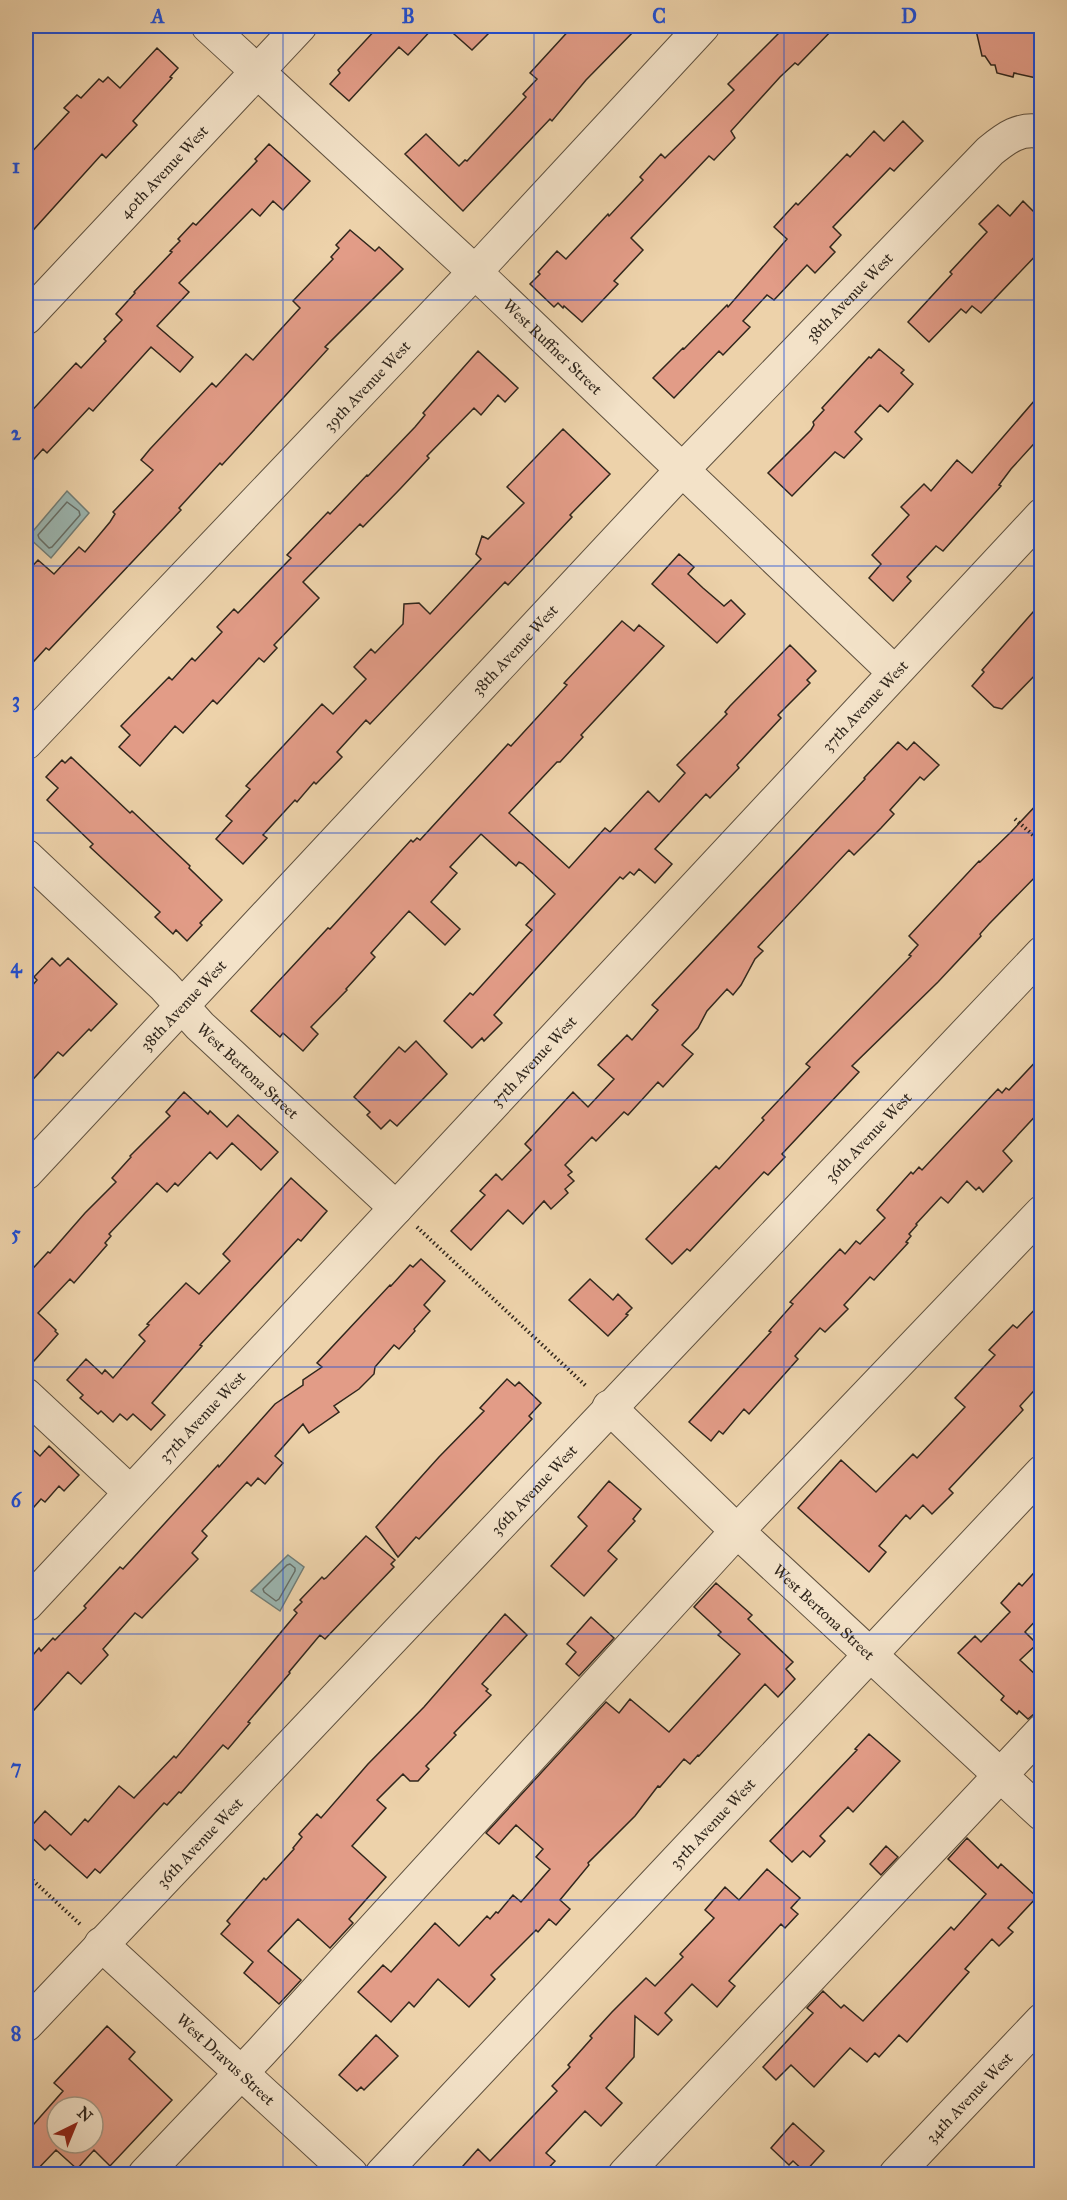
<svg xmlns="http://www.w3.org/2000/svg" width="1067" height="2200" font-family="'IM FELL Great Primer',serif">
  <rect width="100%" height="100%" fill="#edd2aa"/>
  <filter id="stains"><feTurbulence type="fractalNoise" baseFrequency=".00333" numOctaves="4"/><feColorMatrix values="0 0 0 0 .2 0 0 0 0 .09 0 0 0 0 .02 0 0 0 .5 -.17"/></filter>
  <radialGradient id="worn" r=".72"><stop offset=".6" stop-color="#630" stop-opacity="0"/><stop offset="1" stop-color="#630" stop-opacity=".3"/></radialGradient>
  <path fill="#9bb6b1" stroke="#717d76" stroke-width="1.5" d="M67,491l22,22 -38,45 -23,-21z
    M288,1555l16,12 -24,44 -29,-20z"/>
  <g fill="none" stroke-linecap="round" stroke-linejoin="round">
    <path stroke="#666e67" stroke-width="1.5" d="M67,502l12,9 1,4 -28,32 -3,1 -10,-10 -1,-3z
      M290,1564l5,4v3l-16,28 -3,2 -12,-9 -1,-3 24,-24z"/>
  </g>
  <path fill="#e29c87" stroke="#31271d" stroke-width="1.5" fill-rule="evenodd" d="M376,26h59l-27,29 -9,-8 -50,54 -19,-17 10,-11 -2,-3 40,-43z
    M445,26h51l-24,24z
    M573,26h66l-53,54 -34,41 -2,-2 -87,92 -58,-57 21,-20 33,32 6,-6 2,1 59,-64 -3,-3 14,-15 -7,-6z
    M786,26h50l-38,39 -3,-2 -15,14 -49,54 4,7 -21,22 -5,-4 -78,82 12,12 -29,31 4,3 -36,38 -18,-16 -1,2 -5,-5 -4,4 -24,-23 10,-10 -2,-2 19,-21 9,8 42,-45 1,2 34,-36 -3,-3 21,-23 4,4 69,-68 -6,-6z
    M975,26h23l4,7 22,-7h17v53l-27,-6 -1,4 -16,-4 -2,-8h-4l-6,-9h-3z
    M157,48l21,20 -8,9 2,1 -39,43 4,4 -31,33 -4,-4 -76,84v-80l43,-46 -5,-4 13,-13 4,3 18,-19 4,3 5,-5 12,11z
    M903,121l20,20 -29,30 -4,-3 -57,59 8,8 -11,12 5,5 -20,21 -8,-8 -33,35 -7,-5 -24,26 7,6 -27,28 -4,-4 -45,47 -21,-20 30,-30 1,1 43,-44 1,2 59,-68 -13,-12 22,-24 2,2 49,-51 3,3 24,-26 10,10z
    M269,144l41,37 -27,29 -10,-9 -13,15 -8,-7 -73,74 10,9 -32,34 36,31 -13,15 -29,-25 -58,64 -4,-3 -42,45 -4,-4 -17,19v-51l50,-54 5,5 25,-27 -2,-2 18,-19 -6,-6 19,-21 -1,-1 38,-40 -2,-1 10,-10 -2,-2 15,-16 3,2 61,-64 -2,-2z
    M1023,201l18,18v31l-60,63 -9,-7 -6,7 -5,-4 -32,33 -21,-20 44,-48 -2,-2 37,-40 -8,-8 19,-19 12,11z
    M350,230l25,21 4,-4 24,22 -78,78 3,2 -106,116 -2,-2 -41,45 2,2 -132,140 -3,-2 -20,22v-97l12,-13 16,14 25,-27 6,5 25,-30 5,-8 -2,-2 40,-42 -12,-10 9,-11 62,-66 4,4 30,-33 7,6 47,-52 -7,-7 40,-42 -2,-2 8,-9 -3,-3z
    M879,349l25,21 -3,3 12,11 -25,28 -8,-7 -25,27 7,7 -18,19 -9,-6 -43,44 -24,-23 43,-43 3,-5 -1,-3 11,-12 -2,-2 47,-51 2,1z
    M478,351l40,37 -13,14 -7,-7 -17,20 -7,-7 -47,48 2,2 -29,31 -37,38 -3,-3 -57,58 16,16 -45,47 3,3 -13,14 -5,-4 -42,46 -4,-4 -30,33 -8,-7 -35,40 -21,-19 11,-12 -9,-9 48,-49 3,3 20,-22 3,3 27,-29 -5,-5 17,-18 4,4 53,-55 -4,-3 41,-43 2,2 37,-39 1,1 47,-49 10,-12 -2,-2z
    M1041,393v43l-30,33 -12,16 2,1 -58,65 -7,-5 -29,31 4,4 -18,20 -24,-23 12,-14 -9,-9 37,-40 -8,-8 23,-23 7,7 26,-31 15,13z
    M563,429l47,45 -40,41 2,2 -64,68 -3,-3 -135,142 -4,-4 -29,32 5,5 -26,27 -2,-2 -17,20 -2,-2 -32,35 4,3 -24,26 -27,-25 16,-18 -6,-5 24,-27 -4,-3 76,-82 11,10 33,-35 -12,-12 17,-18 4,4 28,-29 1,-20 15,-1 11,11 51,-55 -5,-5 6,-18 6,3 36,-36 -17,-16z
    M679,554l15,13 -6,7 15,14 21,18 7,-6 14,14 -28,29 -65,-59z
    M1041,603v66l-39,40 -8,-2 -22,-21 12,-14 -2,-2z
    M622,621l12,10 5,-6 25,21 -83,89 2,2 -23,25h-3l-48,51 60,55 36,-40 5,4 38,-41 11,11 26,-29 -8,-8 50,-51 -2,-2 5,-6 60,-61 26,26 -9,9 3,3 -32,32 3,3 -44,47 2,3 -29,30 -4,-4 -51,55 17,15 -17,19 -16,-14 -5,6 -4,-3 -7,7 -3,-2 -126,138 8,8 -18,18 -2,-3 -10,10 -28,-27 26,-28 3,2 59,-65 -6,-5 29,-31 -32,-30 -4,-2 -3,4 -35,-32 -31,33 7,6 -26,29 29,27 -15,16 -36,-34 -38,42 4,4 -29,32 1,1 -36,37 7,7 -15,17 -20,-18 -3,4 -29,-26 77,-83 2,1 81,-89 2,2 4,-4 3,2 88,-96 3,2 56,-61 -3,-2z
    M898,742l9,8 7,-8 25,23 -15,15 -4,-3 -30,33 4,4 -13,14 -27,27 -5,-5 -91,97 5,4 -8,8 -14,26 -8,10 -6,-6 -20,22 -9,17 -16,17 11,9 -30,33 -5,-5 -30,33 -4,-3 -28,29 -4,-4 -27,28 7,7 -4,3 6,6 -9,8 3,4 -17,16 -7,-8 -21,23 -15,-14 -37,40 -20,-19 34,-36 -5,-4 16,-17 6,6 29,-30 -6,-6 48,-52 15,15 26,-28 -16,-14 29,-30 5,5 26,-30 -6,-5 213,-226 -1,-1z
    M71,757l59,56 2,-2 58,55 -1,2 33,32 -22,23 2,2 -15,16 -11,-11 -3,4 -18,-17 5,-5 -70,-65 3,-3 -46,-44 11,-12 -12,-11 16,-17 3,3z
    M1041,800v71l-52,53 -9,10 1,2 -43,46 -86,84 7,6 -77,82 3,3 -17,18 -4,-3 -74,79 -3,-2 -15,15 -26,-25 70,-73 3,3 45,-49 -2,-2 48,-51 -4,-3 105,-108 -2,-1 9,-10 -9,-9 70,-75 1,1 31,-30z
    M52,958l8,8 8,-8 49,46 -26,27 -2,-2 -26,27 -5,-4 -32,35v-94l11,-13 -3,-3z
    M416,1041l31,33 -50,52 -7,-6 -9,9 -14,-14 3,-3 -16,-15 45,-50 6,5z
    M1041,1056v54l-38,41 9,10 -29,31 -4,-5 -3,3 -9,-9 -19,22 -7,-6 -25,27 1,1 -8,9 2,2 -5,6 2,1 -34,37 -4,-3 -26,28 4,4 -23,23 -5,-4 -25,28 3,3 -49,55 -5,-5 -21,25 -4,-3 -8,10 -22,-19 82,-90 -2,-1 24,-27 -3,-2 50,-53 5,5 11,-13 4,3 25,-26 -8,-8 34,-38 2,2 6,-7 3,3 76,-81 4,4 4,-5 3,2z
    M184,1092l24,22 2,-3 17,16 11,-12 40,37 -17,18 -29,-27 -15,16 -7,-7 -32,34 -3,-3 -8,9 -10,-9 -48,51 2,2 -6,7 2,2 -33,38 -4,-4 -32,34 18,17 -1,1 3,3 -32,36v-94l22,-24 2,1 35,-40 31,-31 -4,-4 19,-21 -1,-1 40,-40 -4,-4z
    M291,1178l36,33 -26,30 -3,-2 -98,106 2,1 -50,57 13,12 -14,15 -18,-16 -6,6 -7,-6 -7,8 -12,-11 -3,3 -18,-16 3,-3 -16,-15 19,-21 16,15 3,-4 8,8 32,-37 -6,-6 10,-10 -2,-1 39,-41 13,11 31,-33 -7,-7z
    M421,1259l24,22 -21,24 6,6 -16,18 1,2 -16,18 -5,-4 -19,22 -1,7 -15,15 -25,17 5,6 -30,21 -6,-9 -28,32 8,7 -18,21 -7,-6 -7,8 -4,-4 -45,49 5,5 -15,17 6,6 -56,59 -7,-5 -32,36 5,6 -27,29 -13,-12 -42,47v-56l13,-15 2,3 12,-13 2,2 31,-32 -2,-2 36,-39 3,2 95,-104 1,2 56,-63 28,-19v-5l19,-13 -5,-4 73,-78 1,1 19,-21 3,2z
    M590,1279l23,21 5,-6 14,14 -6,6 2,1 -20,21 -39,-36z
    M1041,1303v80l-21,23 3,4 -74,79 4,4 -21,21 -9,-9 -13,14 -4,-4 -27,31 7,6 -17,20 -71,-64 43,-48 35,32 37,-38 4,4 48,-51 -10,-9 40,-43 -6,-5 24,-25 4,3z
    M507,1379l8,7 4,-4 22,21 -12,13 3,3 -113,120 -3,-2 -18,20 -22,-30 63,-70 45,-46 -4,-3z
    M26,1443l14,13 9,-10 30,29 -15,16 -5,-5 -14,16 -4,-3 -15,17z
    M609,1481l32,28 -8,10 2,2 -27,30 9,8 -33,37 -33,-30 36,-40 -9,-9z
    M366,1536l29,24 -4,4 3,3 -69,72 -5,-4 -31,37 1,1 -42,49 2,1 -22,26 -5,-4 -42,48 -2,-1 -12,13 -3,-2 -64,70 -5,-4 -8,9 -37,-33 -5,5 -19,-18 19,-21 26,24 14,-16 3,3 31,-36 15,12 40,-42 2,2 121,-145 -3,-3 8,-8 -2,-2 22,-23 2,2 2,-1z
    M1041,1565v50l-16,17 12,12 -17,16 18,17 -4,4 7,7v20l-13,11 -9,-8 -2,3 -16,-14 3,-4 -46,-43 17,-17 6,6 29,-30 -9,-9 18,-20 3,3z
    M716,1583l36,32 -4,4 45,43 -7,7 9,10 -17,18 -13,-13 -66,72 -1,-1 -8,9 -6,-5 -24,28 -2,-1 -23,30 -47,47 1,2 -29,35 10,9 -14,16 -7,-6 -11,13 -2,-2 -45,45 4,4 -26,28 -31,-28 -24,28 -5,-5 -18,20 -33,-30 25,-27 8,7 44,-49 24,23 28,-30 3,3 6,-7 2,1 15,-18 8,7 29,-33 -14,-12 7,-8 -27,-24 -17,19 -13,-11 120,-131 13,11 11,-14 39,33 71,-78 -22,-19 3,-3 -27,-25z
    M505,1614l22,21 -45,49 6,5 -2,2 5,4 -37,38 2,2 -30,31 3,3 -11,12h-8l-7,-7 -26,26 9,8 -34,38 34,31 -37,42 4,4 -23,25 -32,-29 -30,32 33,29 -22,24 -35,-31 9,-11 -32,-28 9,-10 -3,-3 37,-43 2,2 28,-31 -1,-1 9,-11 -3,-3 18,-20 4,4 47,-54 56,-57z
    M591,1617l23,21 -35,38 -13,-12 10,-12 -9,-8z
    M869,1734l31,27 -47,51 -5,-5 -28,29 5,5 -15,16 -7,-6 -11,11 -22,-21 87,-91 -2,-1z
    M967,1838l31,30 3,-4 36,33 -29,31 5,4 -14,14 -7,-7 -27,30 4,3 -62,70 -8,-7 -20,22 -4,-4 -8,9 -17,-14 -36,39 -23,-22 -15,15 -13,-13 50,-54 -6,-5 16,-17 18,17 3,-3 19,16 88,-94 3,3 32,-36 -38,-35z
    M886,1846l12,11 -17,18 -11,-11z
    M767,1869l33,29 -9,10 7,6 -13,14 -4,-4 -52,57 6,5 -18,21 -25,-23 -27,29 7,7 -14,15 -23,-19 -1,41 -28,31 16,15 -21,23 -16,-15 -39,42 9,8 -13,14h-87l23,-26 12,12 67,-70 -5,-5 18,-19 -2,-2 24,-27 -2,-2 22,-24 34,-34 9,8 28,-29 -3,-3 34,-36 -9,-8 20,-23 14,13z
    M107,2026l28,26 -6,7 43,41 -62,66 -16,-16 -17,19 -21,-19 -24,25h-6v-42l37,-42 -9,-8zM57,2107h36v36h-36z
    M376,2035l22,21 -34,34 -3,-3 -4,4 -18,-16z
    M793,2123l31,28 -19,21 -12,-11 -4,4 -18,-17z"/>
  <g fill="none" stroke-linecap="round" stroke-linejoin="round">
    <g stroke="#605240" stroke-width="35">
      <g id="minor">
        <path id="s1" d="M208,26l267,246 419,400"/>
        <path id="s2" d="M26,318l274,-292"/>
        <path id="s3" d="M26,743l461,-484 216,-233"/>
        <path id="s4" d="M26,856l138,130 36,40 196,182"/>
        <path id="s5" d="M26,1173l656,-703 308,-319c16,-13 30,-24 52,-19"/>
        <path d="M26,1395l104,97"/>
        <path id="s6" d="M609,1407l128,124 305,283"/>
        <path id="s7" d="M26,1605l1016,-1090"/>
        <path id="s8" d="M101,1944l250,230"/>
        <path id="s9" d="M26,2025l1016,-1072"/>
        <path d="M145,2174l116,-122 476,-521 305,-319"/>
        <path id="s10" d="M382,2174l660,-702"/>
        <path d="M625,2174l417,-443"/>
        <path id="s11" d="M896,2174l146,-154"/>
      </g>
    </g>
    <path stroke="#31271d" stroke-width="4" stroke-dasharray="1.5 3" stroke-linecap="butt" d="M1015,819l27,24
      M417,1227l170,160
      M26,1874l56,52"/>
    <use href="#minor" stroke="#f3e2c8" stroke-width="33"/>
  </g>
  <path fill="none" stroke="#1d4ed8" stroke-width="1.5" stroke-opacity="0.55" d="M283,26v2148M534,26v2148M784,26v2148M26,300h1016M26,566h1016M26,833h1016M26,1100h1016M26,1367h1016M26,1634h1016M26,1900h1016"/>
  <g text-anchor="middle" dominant-baseline="central" stroke-width="4.5" stroke-linejoin="round" paint-order="stroke">
    <g font-size="16" fill="#31271d" stroke="#f3e2c8">
      <text stroke="none"><textPath href="#s2" startOffset="201">40th Avenue West</textPath></text>
      <text stroke="none"><textPath href="#s5" startOffset="1202">38th Avenue West</textPath></text>
      <text stroke="none"><textPath href="#s1" startOffset="471">West Ruffner Street</textPath></text>
      <text stroke="none"><textPath href="#s3" startOffset="494">39th Avenue West</textPath></text>
      <text stroke="none"><textPath href="#s5" startOffset="716">38th Avenue West</textPath></text>
      <text stroke="none"><textPath href="#s7" startOffset="1230">37th Avenue West</textPath></text>
      <text stroke="none"><textPath href="#s5" startOffset="230">38th Avenue West</textPath></text>
      <text stroke="none"><textPath href="#s7" startOffset="744">37th Avenue West</textPath></text>
      <text stroke="none"><textPath href="#s4" startOffset="309">West Bertona Street</textPath></text>
      <text stroke="none"><textPath href="#s9" startOffset="1224">36th Avenue West</textPath></text>
      <text stroke="none"><textPath href="#s7" startOffset="258">37th Avenue West</textPath></text>
      <text stroke="none"><textPath href="#s9" startOffset="738">36th Avenue West</textPath></text>
      <text stroke="none"><textPath href="#s6" startOffset="297">West Bertona Street</textPath></text>
      <text stroke="none"><textPath href="#s10" startOffset="482">35th Avenue West</textPath></text>
      <text stroke="none"><textPath href="#s9" startOffset="252">36th Avenue West</textPath></text>
      <text stroke="none"><textPath href="#s8" startOffset="170">West Dravus Street</textPath></text>
      <text stroke="none"><textPath href="#s11" startOffset="106">34th Avenue West</textPath></text>
    </g>
  </g>
  <rect width="1067" height="2200" fill="none" stroke="#edd2aa" stroke-width="66"/>
  <g transform="translate(75 2125) rotate(43)"><circle r="28" fill="#f3e2c8" stroke="#a59784" stroke-width="1.5"/>
  <path d="M0-4.5L10 22L0 15L-10 22Z" fill="#8f2418"/>
  <text y="-9" font-size="16" font-weight="bold" text-anchor="middle" fill="#31271d">N</text>
  </g>
  <rect x="33" y="33" width="1001" height="2134" fill="none" stroke="#1d4ed8" stroke-width="2"/>
  <g font-size="20" text-anchor="middle" font-weight="bold" fill="#1d4ed8">
    <text x="158" y="23">A</text>
    <text x="408" y="23">B</text>
    <text x="659" y="23">C</text>
    <text x="909" y="23">D</text>
    <text x="16" y="173">1</text>
    <text x="16" y="440">2</text>
    <text x="16" y="707">3</text>
    <text x="16" y="973">4</text>
    <text x="16" y="1240">5</text>
    <text x="16" y="1507">6</text>
    <text x="16" y="1774">7</text>
    <text x="16" y="2040">8</text>
  </g>
  <rect width="100%" height="100%" filter="url(#stains)"/>
  <rect width="100%" height="100%" fill="url(#worn)"/>
</svg>
